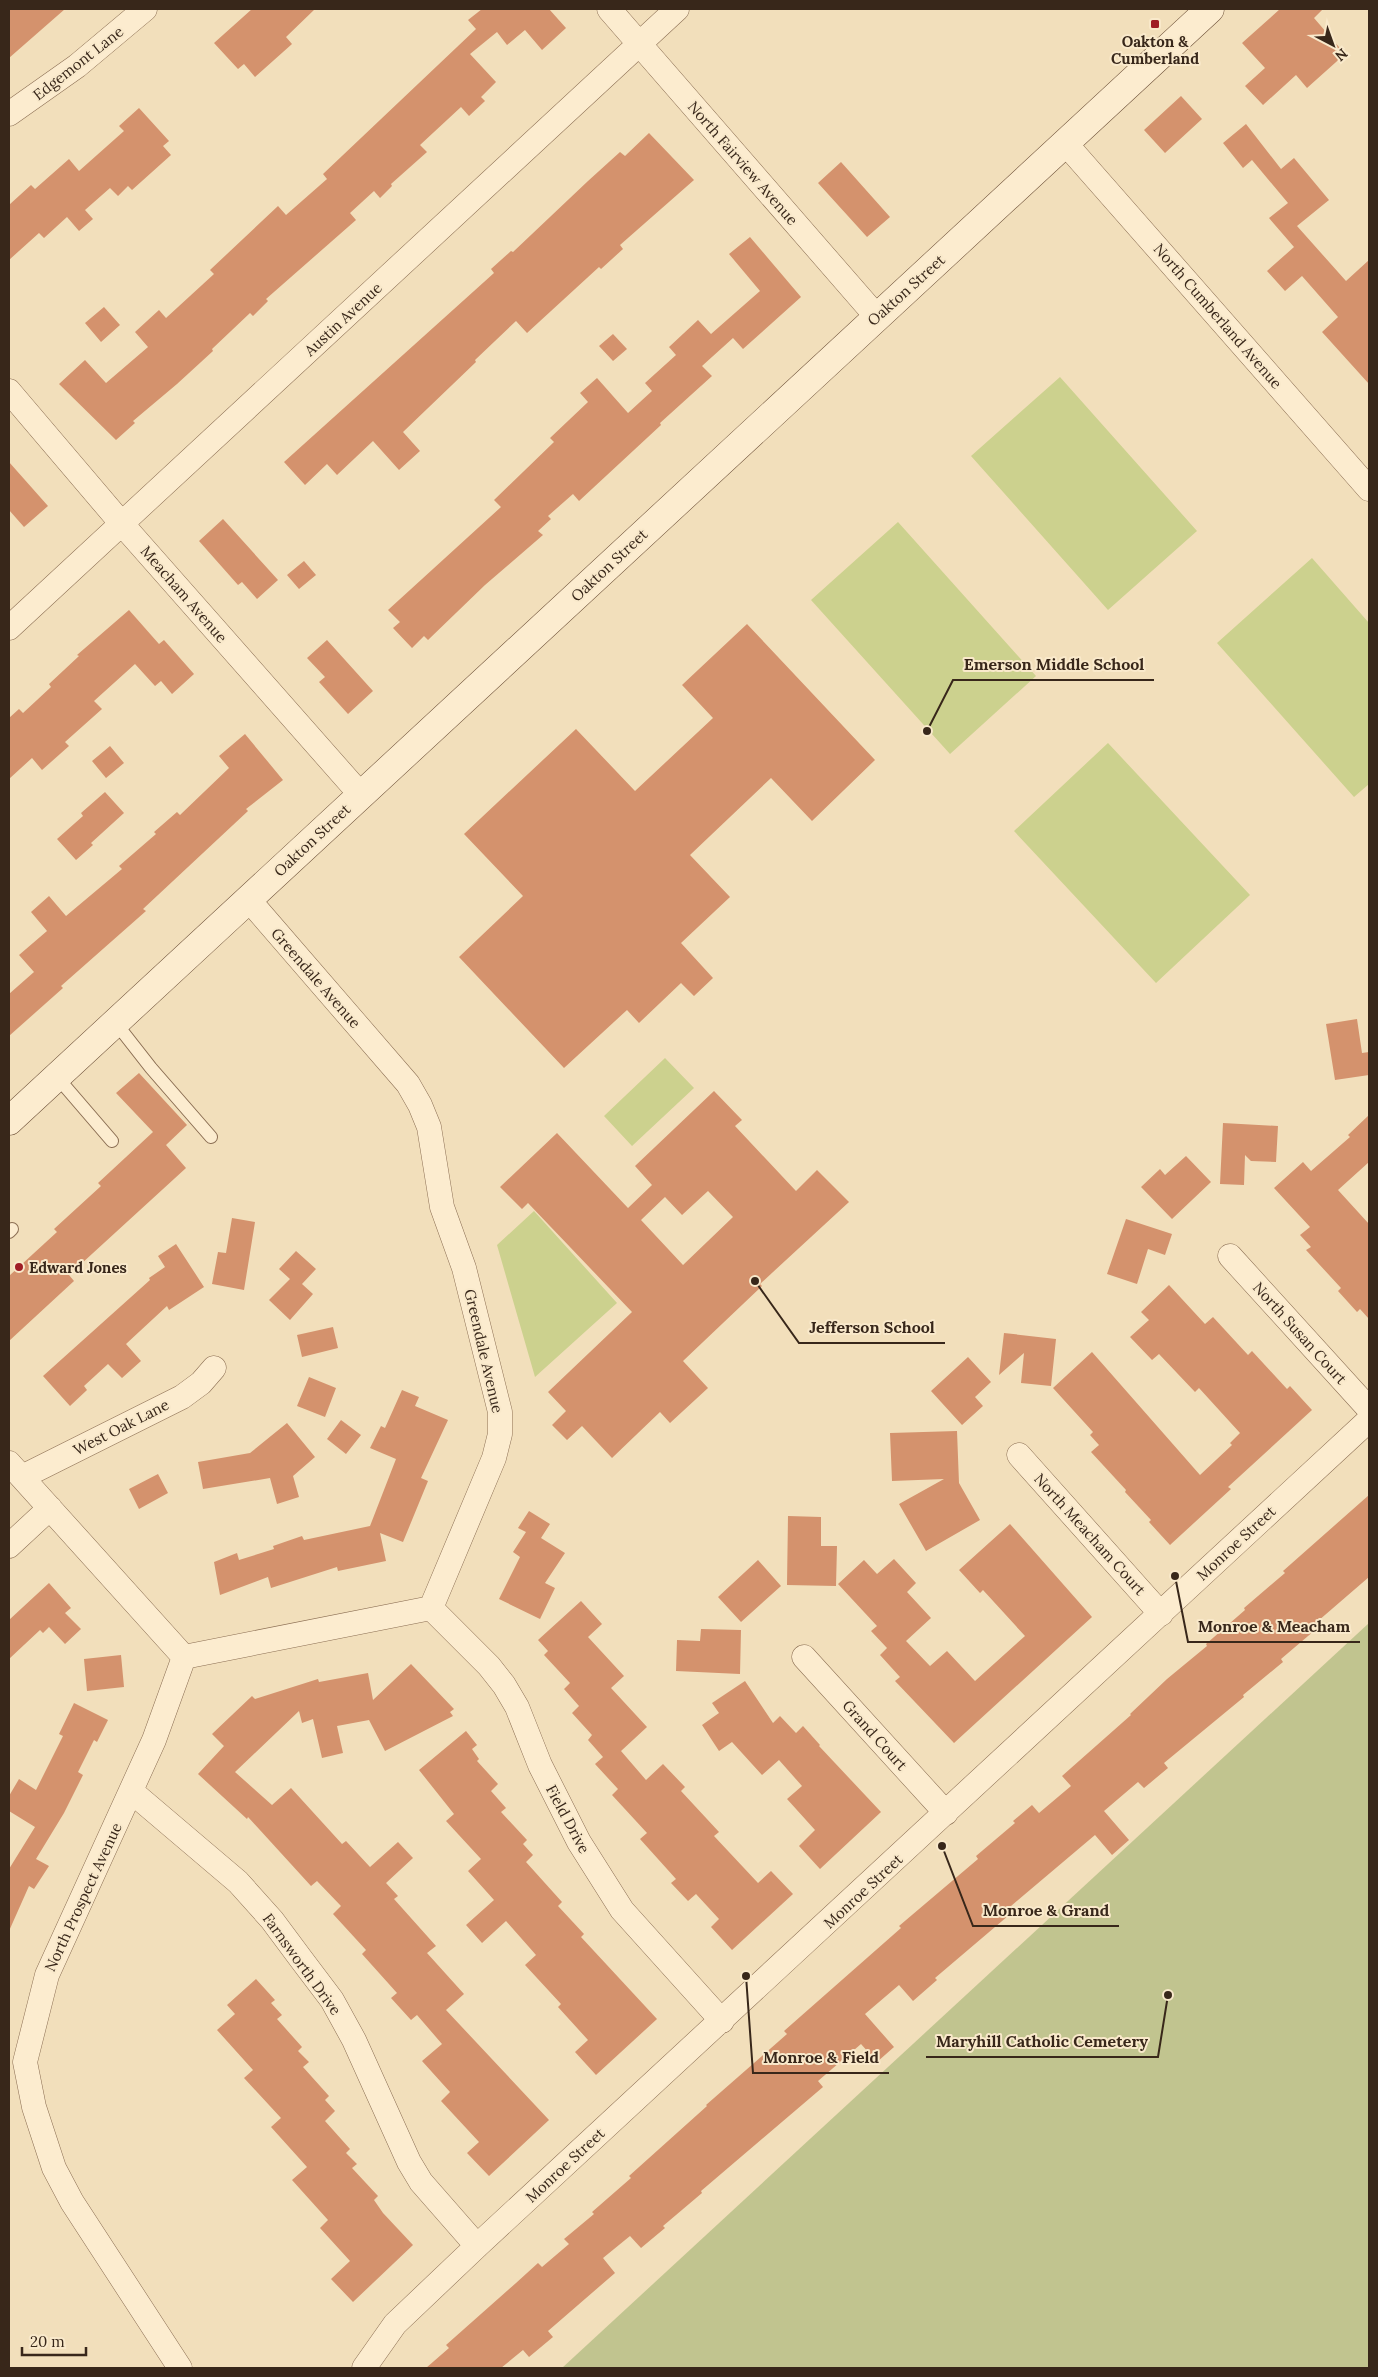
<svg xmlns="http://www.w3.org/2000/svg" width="1378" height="2377" font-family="Lora,serif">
  <rect width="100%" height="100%" fill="#f2dfbb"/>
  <path fill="#ccd18e" d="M1060,377l137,154 -89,79 -137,-154z
    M898,522l138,154 -86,78 -139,-154z
    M1312,558l57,65v161l-15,13 -137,-154z
    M1108,743l142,152 -94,88 -142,-152z
    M665,1058l29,30 -62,58 -28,-30z
    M534,1211l83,92 -82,74 -38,-132z"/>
  <path fill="#c1c48f" d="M1369,1623v745h-807z"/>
  <path fill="#d4926d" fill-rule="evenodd" d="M9,9h56l-56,49z
    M252,9h63l-29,28 6,7 -37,33 -11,-13 -6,5 -24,-26z
    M482,9h67l17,19 -24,22 -17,-20 -18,15 -10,-13 -27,22 26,28 -15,15 4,4 -16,15 -8,-9 -41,38 7,7 -36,32 1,2 -12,12 -6,-7 -24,22 6,7 -90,79 2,2 -15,15 -3,-3 -38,36 1,2 -36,33 -44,37 2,2 -19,17 -57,-56 26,-24 21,23 42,-36 -13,-15 24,-22 7,8 48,-44 -4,-4 68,-64 8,9 41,-36 -4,-5 153,-145 -8,-9z
    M1280,9h43l-9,9 31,36 -38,34 -11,-13 -33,30 -18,-19 20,-18 -23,-25z
    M1181,96l21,23 -37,34 -21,-23z
    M139,108l30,33 -6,5 8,9 -39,35 -4,-4 -10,10 -8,-8 -25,22 8,9 -14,12 -12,-14 -23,21 -5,-5 -30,27v-55l22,-20 4,4 34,-30 10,12 45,-40 -5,-5z
    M1246,124l35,45 13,-11 35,42 -32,26 49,55 23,-21v124l-47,-52 16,-15 -36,-41 -17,15 -18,-20 27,-24 -25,-29 19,-15 -36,-43 -9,8 -20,-25z
    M649,133l45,47 -74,65 3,4 -22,20 -2,-2 -72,66 -11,-12 -41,39 1,2 -73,70 17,19 -21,19 -26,-29 -36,34 -10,-11 -22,21 -21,-23 210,-189 -3,-4 20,-18 2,1 75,-71 32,-29 5,4z
    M841,162l49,55 -23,20 -49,-54z
    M750,237l51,60 -58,52 -10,-11 -31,28 10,10 -52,47 1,2 -82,76 -6,-7 -25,22 3,3 -13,12 5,4 -58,50 -57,55 -4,-4 -12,12 -19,-20 7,-6 -12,-12 113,-103 -7,-7 60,-58 -4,-4 38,-36 -8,-9 17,-15 31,35 24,-22 -7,-8 31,-28 -7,-8 29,-27 13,14 49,-43 -31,-37z
    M104,307l16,18 -19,17 -16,-19z
    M613,334l14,15 -14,12 -14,-15z
    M9,462l39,44 -24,21 -15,-17z
    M223,519l55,61 -21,19 -15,-17 -4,3 -39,-44z
    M304,561l12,14 -17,14 -12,-14z
    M129,610l30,34 5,-4 30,34 -22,20 -11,-13 -6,5 -20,-22 -41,37 8,8 -37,33 4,4 -27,24 -10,-12 -23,21v-61l10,-9 4,4 28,-26 -2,-3 30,-28 -2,-1z
    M747,624l128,136 -63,61 -41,-43 -81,77 40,42 -49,46 32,35 -19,18 -13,-13 -42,40 -12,-13 -63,58 -105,-111 64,-61 -59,-62 112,-105 59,62 78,-73 -31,-33z
    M327,640l46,51 -25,23 -29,-32 6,-5 -18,-19z
    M245,734l38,46 -37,29 2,2 -105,98 3,2 -85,75 2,2 -54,48v-42l25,-22 -15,-17 28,-24 -16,-19 18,-16 17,20 56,-47 -3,-3 37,-32 -2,-2 23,-20 3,3 49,-47 -10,-12z
    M110,746l14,17 -18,15 -14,-17z
    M105,792l19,21 -33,30 2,2 -17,15 -19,-21 26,-23 -2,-3z
    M1357,1019l5,34 7,-1v23l-34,5 -9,-56z
    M139,1073l48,52 -21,20 20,23 -117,107 5,6 -65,60v-65l48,-44 -3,-3 47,-43 -3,-3 55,-51 -37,-39z
    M714,1091l28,29 -7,6 61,65 21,-21 32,32 -89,82 2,2 -79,75 25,27 -38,35 -10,-11 -48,46 -30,-32 -15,14 -15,-15 14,-14 -18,-19 84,-80 -104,-109 -6,6 -22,-22 57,-54 71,75 24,-23 -17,-19zM708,1191l25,26 -50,48 -42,-45 24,-23 17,18z
    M1369,1115v47l-31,28 31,34v95l-9,-10 -3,3 -19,-21 3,-3 -35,-38 5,-3 -11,-12 10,-8 -36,-39 29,-26 8,9 39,-34 -2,-2z
    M1223,1123l55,3 -2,36 -25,-1 -6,-6 -1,30 -24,-1z
    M1186,1156l25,26 -39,37 -31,-32 19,-18 5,6z
    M232,1218l23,4 -11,68 -32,-6 6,-32 8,1z
    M1126,1219l46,15 -7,21 -17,-6 -11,35 -30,-10z
    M176,1244l28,43 -35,23 -2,-4 -41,38 15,17 -19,17 -14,-14 -24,22 3,4 -17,16 -27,-30 107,-96 -1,-2 16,-11 -7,-11z
    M296,1251l20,18 -14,15 11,10 -23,26 -21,-20 21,-21 -11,-10z
    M1169,1285l36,39 8,-7 35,38 4,-4 35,38 3,-3 22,24 -84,77 3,2 -61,56 -21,-23 2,-2 -26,-28 1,-2 -35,-38 8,-7 -9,-10 3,-3 -40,-44 39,-36 108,123 32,-30 -2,-2 10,-10 -41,-45 -4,4 -36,-38 -7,6 -22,-23 19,-17 -8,-8z
    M333,1327l5,21 -36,9 -5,-22z
    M1004,1333l52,6 -5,47 -30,-3 3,-30 -25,22z
    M968,1357l23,25 -16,15 8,9 -21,19 -31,-34z
    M309,1377l27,11 -11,29 -28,-11z
    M402,1390l17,7 -4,9 33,14 -27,58 7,3 -25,61 -23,-9 6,28 -48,10 -1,-4 -66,21 -3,-11 -48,18 -6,-33 23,-9 2,7 35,-11 -1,-3 29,-10 2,4 66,-14 26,-67 -26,-11 11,-22 4,2z
    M341,1420l20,15 -15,19 -19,-15z
    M287,1423l28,34 -22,19 6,21 -22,7 -7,-26 -67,11 -5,-27 52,-9z
    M957,1431l2,52 21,37 -54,31 -27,-47 45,-25 -52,2 -2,-48z
    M158,1474l10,19 -29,16 -10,-20z
    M1369,1495v82l-51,44 3,4 -40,34 2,3 -40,33 1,2 -80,66 4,5 -24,20 -6,-6 -34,29 25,29 -17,15 -17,-20 -84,71 4,4 -80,68 2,2 -24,21 -14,-16 -34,29 29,33 -17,15 -16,-18 -43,37 5,6 -122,104 1,2 -39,33 2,2 -24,20 -11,-12 -27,22 12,15 -67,58 5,6 -24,20 -6,-7 -22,18h-75l23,-20 -3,-3 70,-62 22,-20 4,4 27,-23 -5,-5 30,-25 -2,-2 39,-34 -2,-2 78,-70 -1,-1 81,-71 -3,-3 117,-103 -2,-2 79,-67 -2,-3 39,-33 -2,-2 19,-16 7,8 32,-27 -9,-10 69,-61 -1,-1 37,-35 40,-33 -1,-2 39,-34 -1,-2 41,-35 -2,-2z
    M529,1511l21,13 -9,14 24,15 -20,30 10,5 -15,31 -41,-20 21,-42 -7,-5 13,-20 -8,-4z
    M788,1516l33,1v29h16l-1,40 -49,-1z
    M1010,1524l82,93 -138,126 -59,-62 5,-4 -20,-22 7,-7 -16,-17 6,-5 -39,-42 26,-24 13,14 17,-15 22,24 -9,9 24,26 -25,23 24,25 17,-15 28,30 50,-45 -42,-46 -3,3 -21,-23z
    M758,1560l23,26 -40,36 -23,-25z
    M49,1583l22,25 -6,5 16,16 -16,15 -16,-17 -6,6 -3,-3 -31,29v-39z
    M581,1601l21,23 -14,13 36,39 -13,12 36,39 -26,24 25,29 17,-16 22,23 -4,4 38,41 -5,4 44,47 13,-12 22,23 -61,56 -21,-23 8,-8 -23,-25 -8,7 -17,-18 5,-4 -36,-40 7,-6 -35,-38 6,-6 -23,-25 8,-7 -15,-17 4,-5 -20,-22 7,-7 -15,-17 6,-6 -26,-28 4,-4 -10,-11z
    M701,1629l40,1 -1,44 -64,-3 1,-31 23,1z
    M121,1655l3,32 -37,4 -3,-32z
    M411,1664l43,45 -4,3 3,4 -68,35 -16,-31 -32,6 6,27 -21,5 -9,-39 -11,4 -3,-12 -64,61 37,33 19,-17 51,56 4,-3 24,26 28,-25 15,16 -27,25 12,13 -4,3 42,47 -9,7 37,41 -18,16 103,110 -60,56 -22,-23 12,-11 -38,-41 9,-9 -28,-31 20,-17 -25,-29 -6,5 -20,-22 6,-5 -35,-39 4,-4 -33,-36 8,-8 -24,-25 -6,5 -63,-69 -1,2 -49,-45 26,-28 -12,-12 40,-38 3,3 63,-20 1,3 49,-9 5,27z
    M745,1681l28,42 7,-7 16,17 7,-7 17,19 -1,1 62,66 -61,57 -21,-23 16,-16 -28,-31 15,-13 -23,-26 -17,15 -30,-33 -13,9 -17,-26 17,-12 -7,-10z
    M74,1703l34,17 -11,22 -3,-2 -16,32 5,3 -19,38 -28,46 13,7 -15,23 -5,-3 -20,45v-62l26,-42 -26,-16v-15l10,-17 17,11 27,-54 -4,-2z
    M466,1731l11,14 -5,4 7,10 -2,2 21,23 -7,7 15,17 -5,4 26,28 -4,4 10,11 -7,7 36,40 -4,4 26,28 -3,3 76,82 -61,56 -21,-23 13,-12 -30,-33 3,-3 -36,-39 11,-10 -30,-34 -24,22 -16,-18 28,-25 -26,-29 13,-12 -35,-38 8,-7 -35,-44z
    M256,1979l19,21 -4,3 11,12 -5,4 25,28 -4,4 11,11 -6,5 26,29 -4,4 10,11 -10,10 25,28 -4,4 11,11 -5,4 26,28 -4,4 9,13 30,32 -60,57 -22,-23 19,-18 -30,-33 8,-8 -36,-40 15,-13 -36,-40 10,-9 -37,-40 9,-8 -36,-40 18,-16 -8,-9z"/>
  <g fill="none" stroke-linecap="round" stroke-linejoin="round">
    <g stroke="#8b6e53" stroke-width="14">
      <path id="lane" d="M115,1022l36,46 60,69
        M57,1077l55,64
        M9,1232l3,-3"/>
    </g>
    <g stroke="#8b6e53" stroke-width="25">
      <path id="street" d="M609,9l268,308
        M9,114l68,-48 68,-57
        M1066,144l303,345
        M9,391l113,133 239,271
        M9,628l668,-619
        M1230,1256l139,153
        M1019,1455l142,159
        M9,1463l175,194
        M22,1477l160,-80 19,-14 13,-15
        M9,1546l41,-38
        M431,1608l58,58 15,19 13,22 23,58 39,77 43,68 100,111
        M184,1657l247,-49 63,-150 6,-24v-22l-36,-144 -22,-61 -13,-80 -9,-22 -12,-21 -160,-185
        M804,1657l142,156
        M132,1792l106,90 34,38 29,39 31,41 22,40 55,122 12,20 56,64
        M180,2368l-108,-166 -18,-34 -20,-61 -9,-45 22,-87 107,-235 30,-83
        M364,2368l31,-44 82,-78 892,-826"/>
    </g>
    <g stroke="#6c4f37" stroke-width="29">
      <path id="secondary" d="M9,1121l1201,-1112"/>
    </g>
    <use href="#lane" stroke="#fceccf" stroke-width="12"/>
    <use href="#street" stroke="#fceccf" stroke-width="24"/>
    <use href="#secondary" stroke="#fceccf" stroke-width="28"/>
  </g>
  <g fill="#a01d25" stroke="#f9e9cb" stroke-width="2">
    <rect x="1150" y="19" width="10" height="10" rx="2.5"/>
    <circle cx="19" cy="1267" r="5"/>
  </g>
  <g text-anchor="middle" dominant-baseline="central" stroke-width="4" stroke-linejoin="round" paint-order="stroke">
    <g font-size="15" font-weight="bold" fill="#38271a" stroke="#f9e9cb">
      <text x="1155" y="41">Oakton &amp;<tspan x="1155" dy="17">Cumberland</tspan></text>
      <text x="29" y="1267" text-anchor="start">Edward Jones</text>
    </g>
    <g font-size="15" fill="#38271a" stroke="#f9e9cb">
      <text transform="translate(78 63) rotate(-38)">Edgemont Lane</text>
      <text transform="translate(743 163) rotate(49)">North Fairview Avenue</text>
      <text transform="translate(906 290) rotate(-42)">Oakton Street</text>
      <text transform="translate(1218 316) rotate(49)">North Cumberland Avenue</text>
      <text transform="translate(343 319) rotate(-43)">Austin Avenue</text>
      <text transform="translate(609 565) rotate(-43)">Oakton Street</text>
      <text transform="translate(184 594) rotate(49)">Meacham Avenue</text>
      <text transform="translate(312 840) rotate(-43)">Oakton Street</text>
      <text transform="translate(316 978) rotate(49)">Greendale Avenue</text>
      <text transform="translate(1300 1333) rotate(48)">North Susan Court</text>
      <text transform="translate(484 1351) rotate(77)">Greendale Avenue</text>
      <text transform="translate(121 1427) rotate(-27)">West Oak Lane</text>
      <text transform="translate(1090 1534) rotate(48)">North Meacham Court</text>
      <text transform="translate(1236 1543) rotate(-43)">Monroe Street</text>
      <text transform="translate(875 1735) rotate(48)">Grand Court</text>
      <text transform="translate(568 1819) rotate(62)">Field Drive</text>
      <text transform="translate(863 1891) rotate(-43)">Monroe Street</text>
      <text transform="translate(83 1897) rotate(-65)">North Prospect Avenue</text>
      <text transform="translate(302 1964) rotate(54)">Farnsworth Drive</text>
      <text transform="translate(565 2165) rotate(-43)">Monroe Street</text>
    </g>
  </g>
  <path fill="none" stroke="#38271a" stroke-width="2" d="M927 731L953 680H1154M755 1281L799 1343H945M1175 1576L1188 1642H1360M942 1846L973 1926H1119M1168 1995L1158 2057H926M746 1976L753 2073H889"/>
  <g fill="#38271a" stroke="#f9e9cb" stroke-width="2">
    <circle cx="927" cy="731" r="5"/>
    <circle cx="755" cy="1281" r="5"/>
    <circle cx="1175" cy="1576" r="5"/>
    <circle cx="942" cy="1846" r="5"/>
    <circle cx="1168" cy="1995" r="5"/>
    <circle cx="746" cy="1976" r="5"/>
  </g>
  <g font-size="16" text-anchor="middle" font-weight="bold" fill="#38271a" stroke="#f9e9cb" stroke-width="4" stroke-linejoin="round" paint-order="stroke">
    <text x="1054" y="670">Emerson Middle School</text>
    <text x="872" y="1333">Jefferson School</text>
    <text x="1274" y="1632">Monroe &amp; Meacham</text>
    <text x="1046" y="1916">Monroe &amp; Grand</text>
    <text x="1042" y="2047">Maryhill Catholic Cemetery</text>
    <text x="821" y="2063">Monroe &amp; Field</text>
  </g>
  <rect width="1378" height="2377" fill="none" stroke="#38271a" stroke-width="20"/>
  <g transform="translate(1333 45) rotate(139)" stroke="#f9e9cb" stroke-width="4" paint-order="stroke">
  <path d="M0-4L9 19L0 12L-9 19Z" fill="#38271a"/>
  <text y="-8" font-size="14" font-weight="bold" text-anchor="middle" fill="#38271a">N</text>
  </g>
  <path d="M22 2347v8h64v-8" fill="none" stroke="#38271a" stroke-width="2.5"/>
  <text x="30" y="2347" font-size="15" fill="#38271a" stroke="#f9e9cb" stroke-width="4" paint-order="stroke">20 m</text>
</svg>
